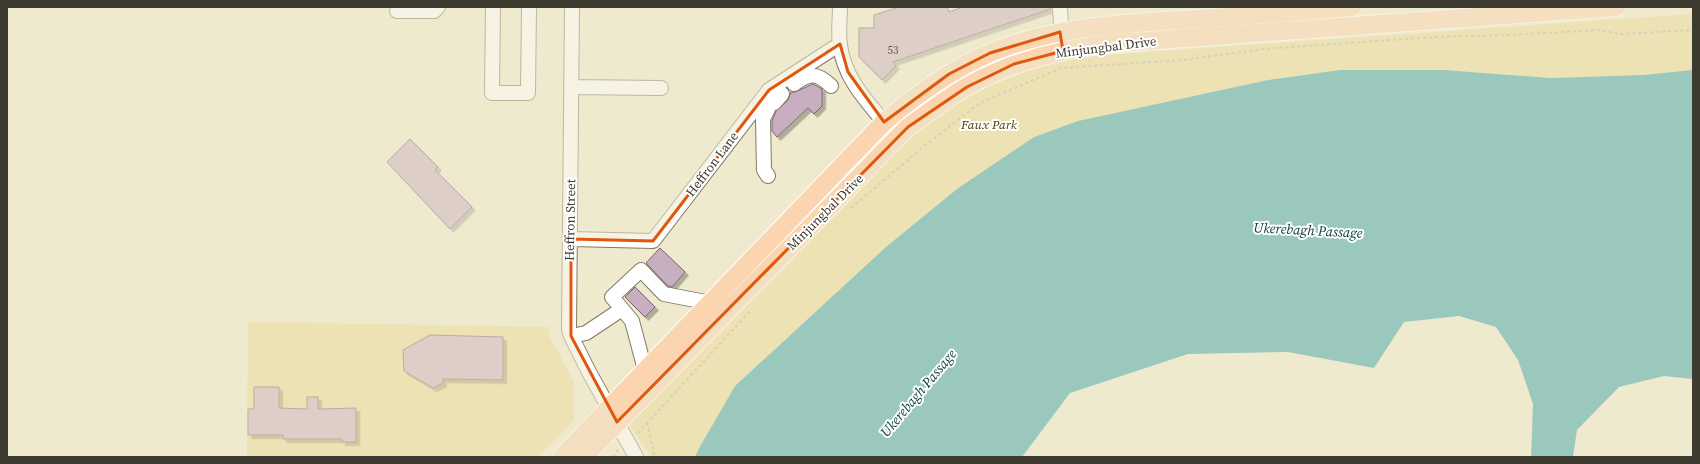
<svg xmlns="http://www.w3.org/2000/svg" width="1700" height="464" font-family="'Source Serif 4',serif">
  <defs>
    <filter id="shadow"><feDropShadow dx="3.5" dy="3.5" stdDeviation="0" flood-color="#0004"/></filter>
  </defs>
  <rect width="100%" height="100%" fill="#efeace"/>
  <path fill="#e9da94" d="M1693,14v56l-50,5 -92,3 -107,-8h-104l-72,10 -190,41 -44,16 -299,249 -37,64 -3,7h-43l-24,-34 283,-288 65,-46 86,-31z
    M248,322l300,5 1,8 25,47v38l-36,37h-291z"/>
  <path fill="#36a0a7" d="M1340,70h104l107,8 92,-3 50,-5v309l-29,-3 -45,11 -42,43 -4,27h-42l2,-53 -15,-44 -22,-33 -37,-11 -55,6 -30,46 -86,-16 -100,2 -118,39 -48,64h-327l3,-7 37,-64 62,-57 89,-82 71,-58 77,-52 44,-16 190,-41z"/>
  <path fill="#c7afc1" stroke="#7a6475" filter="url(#shadow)" d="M899,7h48l2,5 14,-5h88v2l-158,53 3,4 -14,14 -23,-23v-29h15v-13z
    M813,84l9,5v17l-8,8 -6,-6 -31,29 -5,-6v-10l4,-10 12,-11 3,-8h4z
    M410,139l28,28 -3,3 37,37 -22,22 -63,-67z
    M660,248l25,24 -13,15 -4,-1 -22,-23z
    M635,287l20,20 -10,10 -20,-20z
    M430,335l73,2v43l-60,-1v4l-10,5 -29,-17 -1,-21z
    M254,387h25v21l28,1v-12h11v12l38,-1v34h-14v-3h-59v-4h-35v-26h6z"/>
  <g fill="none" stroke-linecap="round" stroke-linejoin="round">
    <g stroke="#807b62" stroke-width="16">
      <path id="minor" d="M493,7l-1,86h36l1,-86
        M572,7l-3,322 2,7 18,36 47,85
        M840,7c0,12 -2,25 0,38 4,32 24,53 44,77
        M1060,7l2,35
        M397,11h37l4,-4
        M794,84c15,-11 23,-12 37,2
        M571,87l90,1
        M774,103l8,-9
        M768,109l-5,10 1,51 4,6
        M571,239l82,2 116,-151 71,-46
        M571,336l15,-3 36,-24
        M645,370l-13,-49 -20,-24 29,-27 23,24 47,9"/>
    </g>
    <g stroke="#fff" stroke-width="20">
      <path id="major" d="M562,457l322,-335c32,-27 66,-52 106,-69 60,-25 126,-29 190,-33 58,-4 115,-8 172,-13
        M584,457l324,-330c20,-14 38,-28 58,-40 47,-27 99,-39 151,-44l499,-36"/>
    </g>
    <path stroke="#b9b49e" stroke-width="2" stroke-dasharray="3 3" stroke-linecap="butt" d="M851,208l77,-65 52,-40 81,-35 123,-8 79,-11 171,-12 77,-2 87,-5 23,4 72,-4
      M647,423l8,34
      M638,433l113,-123
      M613,457l5,-7"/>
    <use href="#minor" stroke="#fff" stroke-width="14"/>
    <use href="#major" stroke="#fad5b0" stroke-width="18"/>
  </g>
  <path d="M0 0H1700V464H0ZM1060,32l3,19 -49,13 -47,23 -59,40 -291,295 -46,-86v-97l82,2 116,-151 71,-46 8,28 36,50 65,-48 41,-21z" fill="#efeace" fill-opacity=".55" fill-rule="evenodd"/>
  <path fill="none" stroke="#df580e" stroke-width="3" stroke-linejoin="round" d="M1060,32l3,19 -49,13 -47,23 -59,40 -291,295 -46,-86v-97l82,2 116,-151 71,-46 8,28 36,50 65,-48 41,-21z"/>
  <g text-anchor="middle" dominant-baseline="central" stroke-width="4" stroke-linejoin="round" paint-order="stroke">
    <g font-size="11" fill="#605854">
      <text x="893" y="50">53</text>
    </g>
    <g font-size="13" fill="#3d3b30" stroke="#fff">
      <text transform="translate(1106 47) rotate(-7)">Minjungbal Drive</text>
      <text transform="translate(712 164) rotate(-53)">Heffron Lane</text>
      <text transform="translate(825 212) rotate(-45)">Minjungbal Drive</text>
      <text transform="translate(570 220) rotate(-89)">Heffron Street</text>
    </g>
    <g font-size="13" font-style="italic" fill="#4b4003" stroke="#fff">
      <text x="989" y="124">Faux Park</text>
    </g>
    <g font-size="14" font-style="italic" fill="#114043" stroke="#fff">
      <text transform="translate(1308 230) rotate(3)">Ukerebagh Passage</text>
      <text transform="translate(918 393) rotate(-50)">Ukerebagh Passage</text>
    </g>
  </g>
  <rect width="1700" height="464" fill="none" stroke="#3d3b30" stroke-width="16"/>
</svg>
